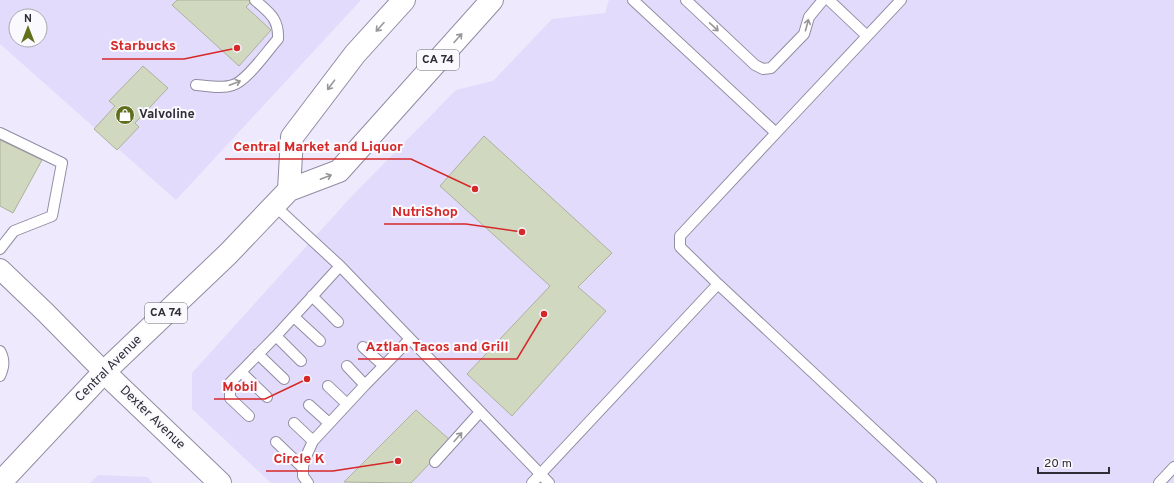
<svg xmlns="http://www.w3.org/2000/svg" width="1174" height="483" font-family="Overpass,sans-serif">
  <rect width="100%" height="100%" fill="#eee9fd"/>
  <path fill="#e3dbfb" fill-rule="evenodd" d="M0,0h361l-185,200 -176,-156zM16,16h24v24h-24z
    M609,0h565v483h-903l-79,-74v-36l158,-175 106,-108 37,-9 59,-62 53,-6z
    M98,475l49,2 6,6h-63z"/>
  <path fill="#d1d8c0" stroke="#abb29a" d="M177,0h76l-7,7 25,23 -32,36 -67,-61z
    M143,66l25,22 -33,35 4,4 -22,23 -23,-21 21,-23 -6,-5z
    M484,136l128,117 -34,34 28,24 -94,105 -45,-42 83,-88 -110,-100z
    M0,140l42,20 -29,53 -13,-7z
    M416,410l35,31 -40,42 -67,-1z"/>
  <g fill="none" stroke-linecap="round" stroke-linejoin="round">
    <g stroke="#918ca2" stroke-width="12">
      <path id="service" d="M633,0l143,133 125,-133
        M686,0l69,65 8,4 8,-1 33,-34 5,-17 14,-17
        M829,0l38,36
        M196,85c12,1 26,4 37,0 14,-4 35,-35 45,-46 1,-21 -9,-26 -23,-39
        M0,133l62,30 -10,53 -38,15 -14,18
        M275,206l65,60 209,217
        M718,284l213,199
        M312,296l26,26
        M294,317l26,24
        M363,347l21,19
        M0,351c5,9 4,16 0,25
        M258,354l26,25
        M301,361l-25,-25 64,-70
        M347,366l18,19
        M241,372l26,25
        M328,386l19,18
        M309,405l20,18
        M249,416l-19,-18v-15l46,-47
        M294,423l19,18
        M276,442l27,26
        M435,462l45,-50
        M308,483l-5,-7v-8l1,-7 9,-20 52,-56 45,-46
        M532,483l186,-199 -38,-37v-11l96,-103
        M1159,483l15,-16"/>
    </g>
    <g stroke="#918ca2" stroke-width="22">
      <path id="minor" d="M0,269l46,44 58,59"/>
    </g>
    <g stroke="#918ca2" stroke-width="24">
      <path id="tertiary" d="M104,372l116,111"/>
    </g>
    <g stroke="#918ca2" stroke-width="24">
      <path id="primary" d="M289,190l3,-53 63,-83 49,-54
        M0,483l104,-111 124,-118 61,-64 50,-19 153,-171"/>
    </g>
    <use href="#service" stroke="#fff" stroke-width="10"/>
    <use href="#minor" stroke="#fff" stroke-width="20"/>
    <use href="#tertiary" stroke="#fff" stroke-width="22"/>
    <use href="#primary" stroke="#fff" stroke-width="22"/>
  </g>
  <defs><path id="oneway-shaft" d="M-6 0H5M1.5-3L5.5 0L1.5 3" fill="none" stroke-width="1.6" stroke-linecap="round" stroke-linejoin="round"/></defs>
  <g stroke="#98969a">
    <use href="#oneway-shaft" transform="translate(807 25) rotate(-75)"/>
    <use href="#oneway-shaft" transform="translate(380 27) rotate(132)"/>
    <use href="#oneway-shaft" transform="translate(714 27) rotate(43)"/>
    <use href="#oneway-shaft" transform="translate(458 38) rotate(-48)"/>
    <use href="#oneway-shaft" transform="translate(235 83) rotate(-21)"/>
    <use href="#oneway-shaft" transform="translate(331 85) rotate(127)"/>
    <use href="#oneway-shaft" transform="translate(326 177) rotate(-21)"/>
    <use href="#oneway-shaft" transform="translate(458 437) rotate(-48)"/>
  </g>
  <defs>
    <g id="shop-disc" transform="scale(1)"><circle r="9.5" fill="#5f6f1a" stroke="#faf9fe"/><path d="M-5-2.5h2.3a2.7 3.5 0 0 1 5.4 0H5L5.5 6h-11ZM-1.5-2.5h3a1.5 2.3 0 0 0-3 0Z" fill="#fff"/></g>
  </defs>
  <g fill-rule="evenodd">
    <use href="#shop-disc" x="125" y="115"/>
  </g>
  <g text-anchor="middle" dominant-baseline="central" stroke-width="4" stroke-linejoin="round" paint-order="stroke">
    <g fill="#faf9fe" stroke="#6d6a72" stroke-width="1">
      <rect x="417" y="50" width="42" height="20" rx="3"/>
      <rect x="145" y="303" width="42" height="20" rx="3"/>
    </g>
    <g font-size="12" font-weight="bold" fill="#302d36">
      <text x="438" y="60">CA 74</text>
      <text x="166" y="313">CA 74</text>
    </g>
    <g font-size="13" font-weight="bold" fill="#302d36" stroke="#faf9fe" text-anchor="start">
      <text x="139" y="115">Valvoline</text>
    </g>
    <g font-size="13" fill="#302d36" stroke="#faf9fe">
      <text transform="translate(109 369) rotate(-45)">Central Avenue</text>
      <text transform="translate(152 418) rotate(44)">Dexter Avenue</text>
    </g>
  </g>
  <path fill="none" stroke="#d62828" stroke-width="1.5" d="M237 48L184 59H102M475 189L411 159H225M522 232L466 224H384M544 314L517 359H358M307 379L265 399H214M398 461L333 471H266"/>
  <g fill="#d62828" stroke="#faf9fe" stroke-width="1.5">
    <circle cx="237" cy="48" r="4"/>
    <circle cx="475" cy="189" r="4"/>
    <circle cx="522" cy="232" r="4"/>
    <circle cx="544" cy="314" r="4"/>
    <circle cx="307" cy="379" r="4"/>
    <circle cx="398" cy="461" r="4"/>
  </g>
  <g font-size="14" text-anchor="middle" font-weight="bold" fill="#d62828" stroke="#faf9fe" stroke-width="4" stroke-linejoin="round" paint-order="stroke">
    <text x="143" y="50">Starbucks</text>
    <text x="318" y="151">Central Market and Liquor</text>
    <text x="425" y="216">NutriShop</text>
    <text x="437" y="351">Aztlan Tacos and Grill</text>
    <text x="240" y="391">Mobil</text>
    <text x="299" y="463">Circle K</text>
  </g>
  <g transform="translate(28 28)"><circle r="19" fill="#faf9fe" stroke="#a9a7ae"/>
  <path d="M0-3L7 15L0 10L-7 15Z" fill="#5f6f1a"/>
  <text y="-6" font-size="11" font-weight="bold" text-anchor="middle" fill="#302d36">N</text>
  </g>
  <path d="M1038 467v6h71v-6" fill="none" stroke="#302d36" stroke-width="2"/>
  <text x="1044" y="467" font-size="12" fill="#302d36" stroke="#faf9fe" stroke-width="3" paint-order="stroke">20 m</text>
</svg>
